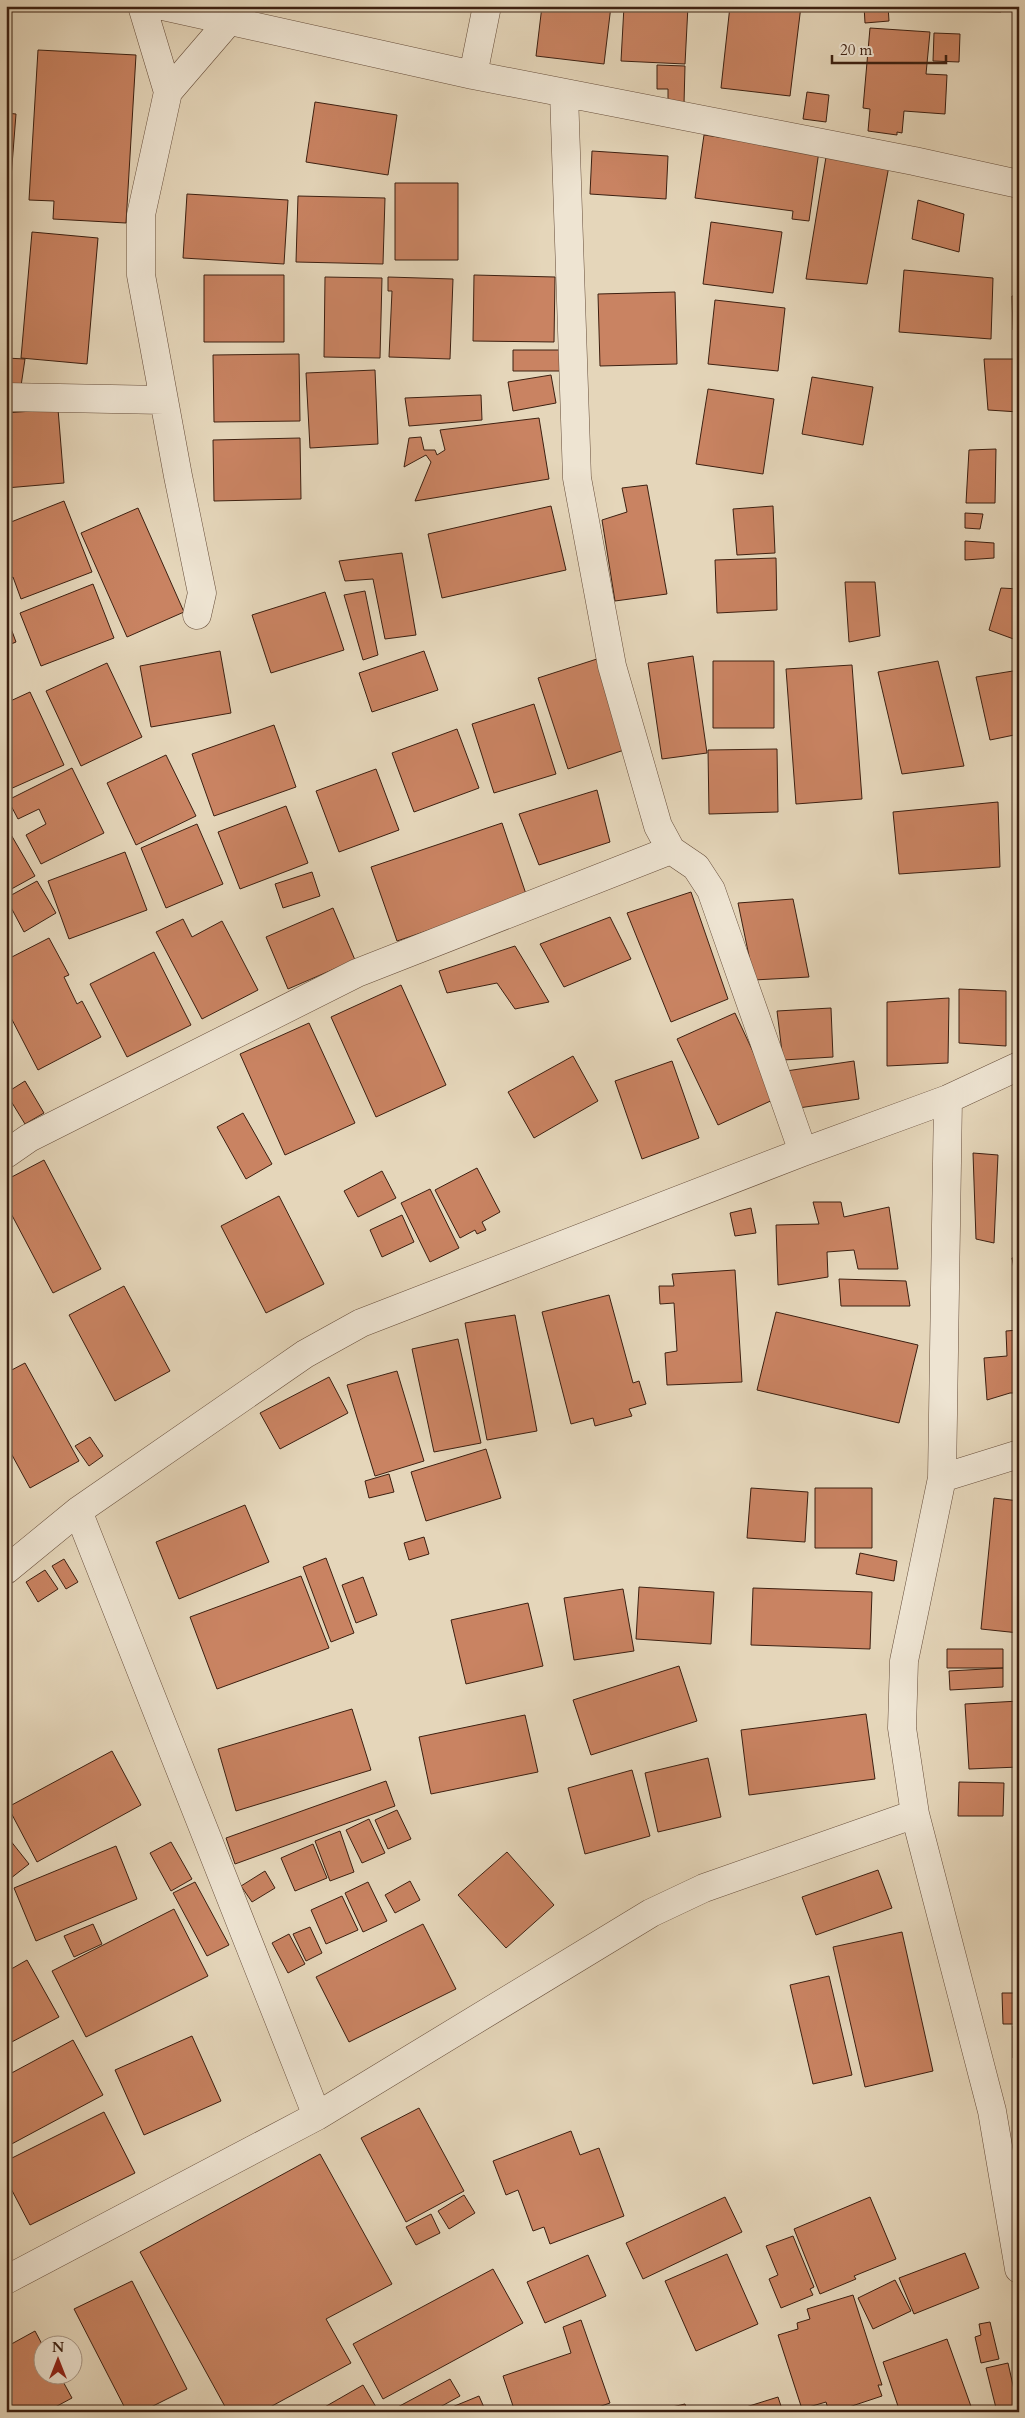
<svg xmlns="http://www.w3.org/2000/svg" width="1025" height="2418" font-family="Cardo,serif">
  <rect width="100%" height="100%" fill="#e5d6ba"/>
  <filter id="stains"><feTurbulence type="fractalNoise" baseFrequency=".004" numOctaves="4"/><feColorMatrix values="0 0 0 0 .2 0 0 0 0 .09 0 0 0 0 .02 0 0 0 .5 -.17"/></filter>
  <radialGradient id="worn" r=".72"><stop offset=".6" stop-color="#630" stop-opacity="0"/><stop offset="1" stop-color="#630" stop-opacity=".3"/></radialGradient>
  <path fill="#c98362" stroke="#3d2011" d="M542,6h69l-7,58 -68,-8z
    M624,6h64l-3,58 -64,-3z
    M730,6h71l-11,90 -69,-8z
    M864,6h24l1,15 -24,2z
    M902,6h99v6l-99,-2z
    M870,28l60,4 -4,42 21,1 -2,39 -41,-3 -2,22 -5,-1v3l-29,-4 2,-22 -7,-1z
    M934,33l26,1 -1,28 -26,-1z
    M38,50l98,5 -10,168 -73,-4 1,-18 -25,-1z
    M657,65l28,1 -1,38h-16v-15h-11z
    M807,92l22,3 -3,27 -23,-3z
    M315,102l82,13 -9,60 -82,-13z
    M6,113l10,1 -5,64h-5z
    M704,135l115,16 -10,70 -17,-2 1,-8 -98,-13z
    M592,151l76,5 -2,43 -76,-5z
    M826,157l63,9 -22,118 -61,-5z
    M395,183h63v77h-63z
    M187,194l101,6 -4,64 -101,-6z
    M298,196l87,2 -2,66 -87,-2z
    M918,200l46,14 -5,38 -47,-13z
    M711,222l71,10 -9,61 -70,-9z
    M32,232l66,6 -11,126 -66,-6z
    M904,270l89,8 -2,61 -92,-7z
    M204,275h80v67h-80z
    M474,275l81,2 -1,65 -81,-1z
    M325,277l57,1 -2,80 -56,-1z
    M388,277l65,2 -3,80 -61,-2 3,-66h-4z
    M675,292l2,72 -77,2 -2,-72z
    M1012,296h7v34h-6z
    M715,300l70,8 -7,63 -70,-7z
    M513,350h47v21h-47z
    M299,354l1,67 -86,1 -1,-67z
    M6,358l19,1 -4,27 -15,-2z
    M984,359h35v53l-31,-2z
    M375,370l3,74 -68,4 -4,-75z
    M551,375l5,28 -43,8 -5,-29z
    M812,377l61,10 -10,58 -61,-11z
    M708,389l66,10 -11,75 -67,-10z
    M481,395l1,25 -73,6 -4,-28z
    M58,409l6,74 -58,5v-75z
    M539,418l10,61 -134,22 16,-39 -5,-7 -22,12 5,-29 12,-1 3,13h11l2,5 8,-5 -5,-20z
    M300,438l1,61 -87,2 -1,-61z
    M996,449l-1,54h-29l3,-53z
    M647,485l20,109 -52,7 -13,-81 25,-8 -5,-24z
    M64,501l28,71 -71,27 -8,-22 -7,3v-56z
    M551,506l15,64 -124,28 -14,-64z
    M773,506l2,47 -38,2 -4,-46z
    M138,508l46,104 -57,25 -46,-104z
    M965,513l18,1 -3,15 -15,-1z
    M965,541l29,2v15l-29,2z
    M402,553l14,82 -31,4 -12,-60 -28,2 -6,-20z
    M776,558l1,52 -60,3 -2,-53z
    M845,582h30l5,54 -31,6z
    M93,584l21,54 -73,28 -21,-53z
    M1001,588l18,1v52l-30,-11z
    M365,591l13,64 -15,5 -19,-65z
    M325,592l19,58 -73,23 -19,-58z
    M6,615l10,27 -10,4z
    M220,651l11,62 -80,14 -11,-61z
    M424,651l14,39 -66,22 -13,-39z
    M693,656l14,97 -45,6 -14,-96z
    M600,658l30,90 -62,21 -30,-91z
    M713,661h61v67h-61z
    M938,661l26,105 -62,8 -24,-102z
    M107,663l35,74 -61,29 -35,-75z
    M852,665l10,134 -66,5 -10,-135z
    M1019,670v64l-29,6 -14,-63z
    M30,692l34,73 -56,25 -2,-87z
    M534,704l22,70 -62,19 -22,-69z
    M274,725l22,62 -82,29 -22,-62z
    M457,729l22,59 -65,24 -22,-59z
    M777,749l1,63 -69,2 -1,-64z
    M166,755l30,61 -60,29 -29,-62z
    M72,768l32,65 -63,31 -15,-29 20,-11 -7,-15 -21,10 -10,-19z
    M376,769l23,61 -60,22 -23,-61z
    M597,790l13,52 -71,23 -20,-51z
    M998,802l2,65 -101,7 -6,-62z
    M286,806l22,57 -68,26 -22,-57z
    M502,823l25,74 -130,44 -26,-74z
    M197,824l26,60 -57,24 -25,-60z
    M6,826l29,50 -29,16z
    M125,852l22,58 -78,29 -21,-58z
    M312,872l8,24 -37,12 -8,-24z
    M37,881l19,32 -32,19 -18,-34z
    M691,892l37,107 -57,23 -44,-109z
    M793,899l16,78 -55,3 -16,-77z
    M333,908l22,52 -67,29 -22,-52z
    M610,917l21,42 -67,28 -24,-43z
    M183,919l9,18 30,-16 36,69 -56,29 -46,-87z
    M49,938l20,37 -5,2 13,27 5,-3 19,36 -63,33 -32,-62v-48z
    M515,946l34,56 -34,7 -18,-26 -50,10 -8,-22z
    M154,952l37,73 -64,32 -37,-73z
    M401,985l45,100 -70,32 -45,-100z
    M959,989l47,2v55l-47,-3z
    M949,998l-1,65 -61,3v-64z
    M831,1008l2,49 -50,3 -6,-49z
    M735,1013l40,86 -57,26 -41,-86z
    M309,1023l46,100 -70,32 -45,-101z
    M573,1056l25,45 -64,37 -26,-46z
    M672,1061l27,77 -57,21 -27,-78z
    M854,1061l5,38 -67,10 -6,-38z
    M25,1081l19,32 -19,11 -19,-31z
    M243,1113l29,51 -26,15 -29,-52z
    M973,1153l25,2 -4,88 -18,-4z
    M44,1160l57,109 -48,24 -47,-89v-24z
    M477,1168l23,44 -18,10 4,8 -9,4 -2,-4 -15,8 -25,-48z
    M382,1171l14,27 -38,19 -14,-26z
    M430,1189l29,59 -29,14 -29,-59z
    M279,1196l45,88 -58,29 -45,-87z
    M813,1202h28l3,15 45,-10 9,62h-40l-4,-19 -27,2 1,25 -50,8 -2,-60 43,-1z
    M751,1208l5,25 -21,3 -5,-23z
    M402,1215l12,27 -32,15 -12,-27z
    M1019,1257v38l-7,-37z
    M735,1270l7,112 -75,3 -2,-32 12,-2 -3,-48 -14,1 -1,-18h15l-2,-12z
    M839,1279l67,2 4,25h-69z
    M124,1286l46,85 -55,30 -46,-86z
    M609,1295l24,88 6,-2 7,23 -17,5 3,7 -37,10 -2,-8 -22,6 -29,-112z
    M776,1312l142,33 -19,78 -142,-33z
    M515,1315l22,116 -50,9 -22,-117z
    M1019,1330v63h-9l-23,7 -3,-42 23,-2 -1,-25z
    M458,1339l23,104 -47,9 -22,-103z
    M25,1363l54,98 -49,27 -24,-44v-71z
    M397,1371l27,90 -49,15 -28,-91z
    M329,1377l19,36 -68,36 -20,-36z
    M90,1437l13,19 -14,10 -14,-20z
    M486,1449l15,49 -75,23 -15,-49z
    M389,1474l5,18 -25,6 -4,-17z
    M751,1488l57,4 -3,50 -58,-4z
    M815,1488h57v60h-57z
    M994,1498l25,3v132l-38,-4z
    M245,1505l24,57 -90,37 -23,-57z
    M424,1537l5,17 -20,6 -5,-17z
    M860,1553l37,8 -3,20 -38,-7z
    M326,1558l28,75 -23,9 -28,-75z
    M64,1559l14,23 -12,7 -14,-23z
    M45,1570l13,19 -20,13 -12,-20z
    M301,1576l28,72 -112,41 -27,-72z
    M363,1577l14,38 -21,8 -14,-38z
    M639,1587l75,5 -3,52 -75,-5z
    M753,1588l119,4 -2,57 -119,-4z
    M623,1589l11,62 -60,9 -10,-62z
    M528,1603l15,63 -77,18 -15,-64z
    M947,1649h56v19h-56z
    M679,1666l18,55 -106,34 -18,-55z
    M1003,1668v19l-53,3 -1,-19z
    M1019,1701v66l-50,2 -4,-65z
    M352,1709l19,61 -135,41 -18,-62z
    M866,1714l9,65 -126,16 -8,-65z
    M525,1715l13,57 -107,22 -12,-57z
    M112,1751l29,54 -104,57 -29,-55z
    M708,1758l13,59 -63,15 -13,-59z
    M632,1770l18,66 -65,18 -17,-66z
    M386,1781l9,25 -160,58 -9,-26z
    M959,1782l45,1 -1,33h-45z
    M397,1810l14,29 -23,10 -13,-29z
    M369,1819l16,34 -23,10 -16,-33z
    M340,1831l14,41 -24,9 -15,-40z
    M6,1835l23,29 -23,18z
    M171,1842l21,37 -21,12 -21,-38z
    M313,1844l14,34 -32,13 -14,-33z
    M116,1846l21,53 -101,42 -22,-53z
    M507,1852l47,53 -48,43 -48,-53z
    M878,1870l14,38 -76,27 -14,-38z
    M265,1871l10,17 -23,14 -11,-16z
    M410,1881l10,19 -25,13 -10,-18z
    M195,1882l34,63 -22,11 -34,-63z
    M368,1882l19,39 -24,11 -18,-39z
    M342,1896l16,34 -32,14 -15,-34z
    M174,1909l34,67 -122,61 -34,-66z
    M93,1924l9,20 -28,13 -10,-21z
    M423,1924l33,65 -107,53 -33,-65z
    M310,1927l12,26 -16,8 -13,-27z
    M902,1932l31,139 -68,16 -32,-140z
    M289,1934l16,30 -17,9 -16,-30z
    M27,1960l32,57 -53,28v-73z
    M829,1976l23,99 -39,9 -23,-99z
    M1002,1993h17v31h-16z
    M1013,2026h6v32h-6z
    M192,2036l29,65 -77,34 -29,-65z
    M73,2040l30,55 -97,52v-71z
    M419,2108l45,83 -58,31 -45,-84z
    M104,2112l31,61 -105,52 -24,-46v-18z
    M571,2131l9,24 19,-7 25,68 -74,28 -6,-17 -11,4 -15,-41 -12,5 -13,-34z
    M320,2154l72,130 -66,35 25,44 -90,49h-33l-88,-160z
    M464,2195l11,18 -26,16 -11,-18z
    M725,2197l17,35 -99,47 -17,-36z
    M870,2197l26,62 -42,17 2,3 -36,15 -26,-65z
    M431,2214l9,19 -24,12 -10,-18z
    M793,2236l21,51 -4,2 3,6 -32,13 -12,-29 9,-4 -12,-29z
    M965,2253l14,35 -65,26 -15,-36z
    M727,2254l31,70 -62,27 -31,-70z
    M588,2255l18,41 -61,27 -18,-41z
    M493,2269l30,54 -140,76 -30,-55z
    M895,2280l16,31 -38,18 -15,-31z
    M132,2281l55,108 -46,23h-14l-53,-103z
    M853,2295l29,90h-4l4,11 -48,16h-5l-3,-10 -24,7 -24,-74 20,-6 -1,-6 13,-4 -3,-10z
    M581,2320l29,83 -26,9h-69l-12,-36 68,-23 -8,-26z
    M990,2322l9,37 -18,4 -6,-26 6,-2 -2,-11z
    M35,2331l8,15 -1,30h18l12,22 -26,14h-39l-1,-65z
    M947,2339l26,73h-73l-17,-50z
    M1008,2363l11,49h-22l-11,-44z
    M450,2379l10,17 -29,16h-36l-1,-3z
    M363,2385l16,27h-63z
    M479,2396l7,16h-46z
    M778,2397l5,15h-53z
    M685,2404l3,8h-29l13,-5z"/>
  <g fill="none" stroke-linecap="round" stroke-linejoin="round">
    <g stroke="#674e3b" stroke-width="29">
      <path id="minor" d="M142,6l26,86
        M163,6l310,69 441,86 105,23
        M473,75l14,-69
        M564,93l13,385 35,188 46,160 13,24 25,17 15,23 92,262
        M6,397l158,3
        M197,615l5,-22 -24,-117 -37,-201v-60l27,-123 61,-71
        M948,1099l-6,379 -38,183 -2,67 13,86 77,297 27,158
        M6,1154l23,-16 328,-165 314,-123
        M942,1478l77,-24
        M78,1511l239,605
        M6,1570l72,-59 227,-157 56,-31 442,-171 145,-53 71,-33
        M6,2280l311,-164 334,-203 53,-25 211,-74"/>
    </g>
    <use href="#minor" stroke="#eee4d2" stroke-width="28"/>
  </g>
  <rect width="1025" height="2418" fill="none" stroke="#e5d6ba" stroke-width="25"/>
  <rect x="8" y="8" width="1010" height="2403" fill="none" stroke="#3d2011" stroke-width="2.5"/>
  <rect x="12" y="12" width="1000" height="2393" fill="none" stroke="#3d2011"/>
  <g transform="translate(58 2360)"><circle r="24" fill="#eee4d2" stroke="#a79685"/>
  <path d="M0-4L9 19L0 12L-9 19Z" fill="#8f2418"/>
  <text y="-8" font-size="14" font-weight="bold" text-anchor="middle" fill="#3d2011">N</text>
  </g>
  <path d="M832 55v8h114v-8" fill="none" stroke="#3d2011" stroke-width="2.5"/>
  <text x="840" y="55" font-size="15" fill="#3d2011" stroke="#eee4d2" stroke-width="4" paint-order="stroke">20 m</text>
  <rect width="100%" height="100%" filter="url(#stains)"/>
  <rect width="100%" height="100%" fill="url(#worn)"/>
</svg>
